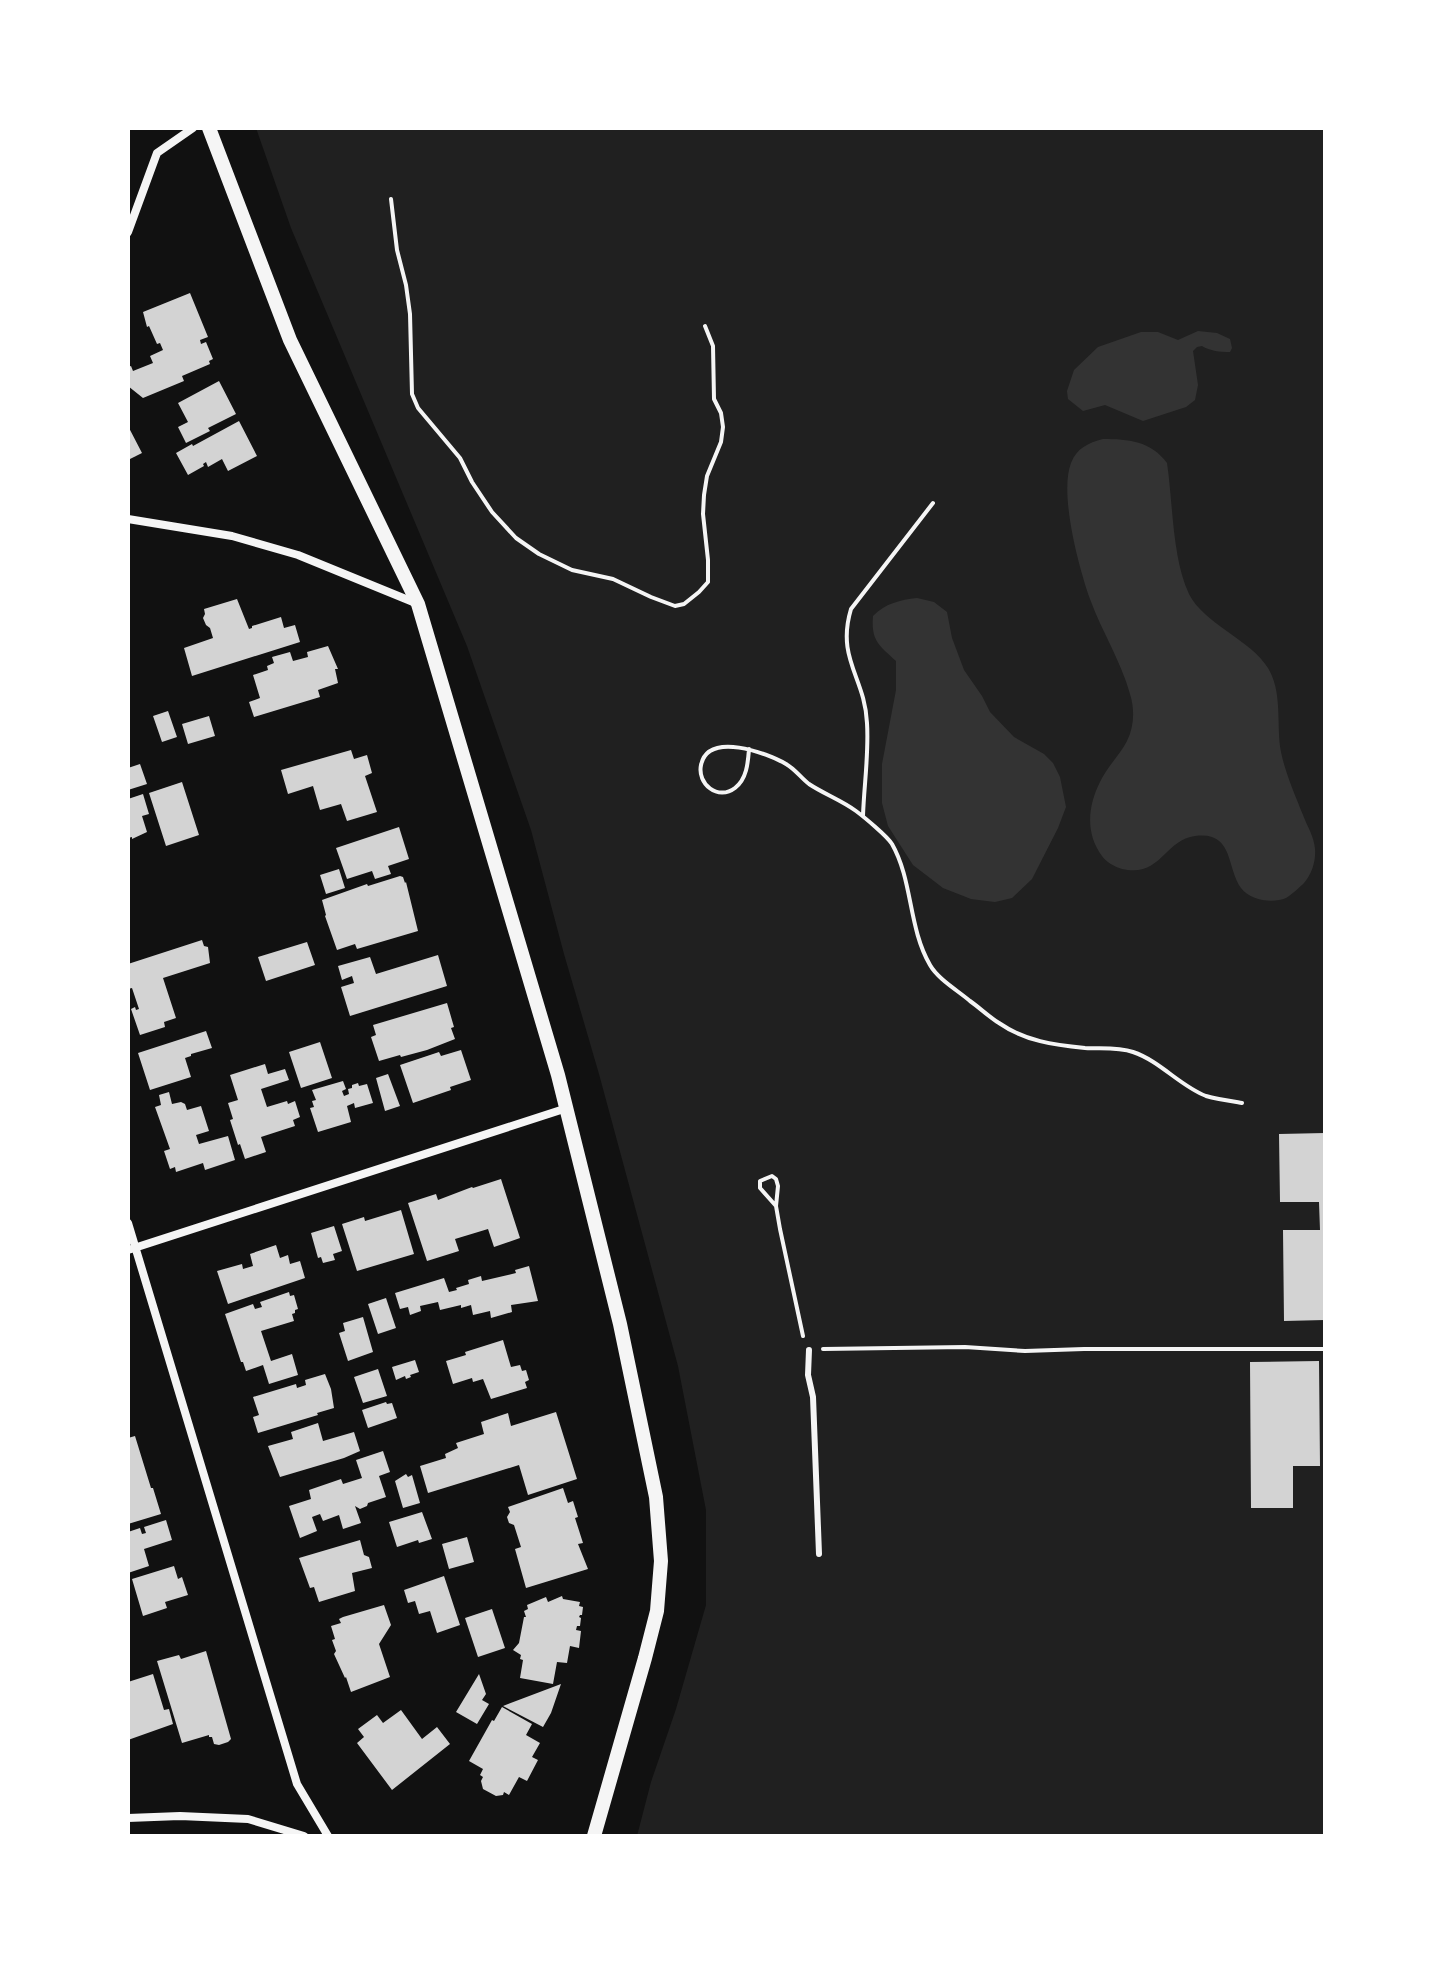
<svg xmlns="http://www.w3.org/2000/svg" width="1453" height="1964" font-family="'Sofia Sans Condensed',sans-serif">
  <rect width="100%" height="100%" fill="#111"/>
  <path fill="#202020" d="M256,128h1069v1708h-688l14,-54 25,-73 30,-104v-95l-28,-144 -79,-292 -35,-120 -33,-124 -64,-184 -176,-418z"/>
  <path fill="#333" d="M1198,331l19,2 13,6 2,9 -2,4c-10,0 -20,-1 -28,-6l-5,1 -4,4 5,34 -3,15 -9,7 -43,14 -38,-16 -22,6 -15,-12 -1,-8 7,-21 24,-23 43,-15h17l20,8z
    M1103,439c25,0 48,2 64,24 6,40 5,95 22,131 15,30 62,46 79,74 15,25 8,57 13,84 4,20 14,43 22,63 4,11 11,21 12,34 1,11 -3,25 -11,34 -4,4 -13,12 -18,15 -14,6 -36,2 -45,-10 -15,-21 -7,-57 -46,-52 -31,4 -34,42 -73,33 -7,-2 -16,-7 -20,-13 -17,-23 -14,-50 -2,-74 7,-15 19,-26 27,-41 7,-14 8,-31 3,-47 -9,-33 -28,-62 -40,-95 -11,-31 -31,-105 -19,-136 6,-15 17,-20 32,-24z
    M917,598l17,4 13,10 5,26 12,32 18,26 8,16 24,25 30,17 9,9 7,14 6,30 -8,21 -26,51 -20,19 -17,4 -24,-3 -28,-11 -30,-23 -25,-39 -6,-23v-39l14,-74v-29c-17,-16 -25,-20 -23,-45 13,-13 27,-16 44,-18z"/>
  <path fill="#d3d3d3" d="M190,293l18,44 -8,3 1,4 5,-2 7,17 -4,2 1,3 -28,12 2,5 -41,17 -15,-12v-19l3,-1 2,5 20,-8 -3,-7 13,-6 -3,-7 -3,1 -8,-18 -2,1 -4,-15z
    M219,381l17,33 -28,14 2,3 -24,12 -8,-16 10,-5 -10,-19z
    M239,421l18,35 -29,15 -6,-12 -14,8 -2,-5 -3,2 1,2 -16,9 -12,-22 16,-9 1,2z
    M128,426l14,27 -14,7z
    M237,599l12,30 3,-1v-2l29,-9 3,11 11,-3 5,17 -108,34 -8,-28 29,-10 -3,-10 -4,-3 -3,-7 2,-4 -1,-5z
    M328,646l10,23h-3l3,14 -20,7 2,7 -66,20 -5,-15 11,-4 -7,-23 15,-5 -1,-4 7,-3 -2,-6 18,-5 3,9 15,-4 -1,-5z
    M168,711l9,26 -15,5 -9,-26z
    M209,716l6,20 -27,8 -6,-20z
    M351,750l3,9 13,-4 5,18 -7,3 12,36 -30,9 -6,-17 -21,6 -7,-24 -25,8 -7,-24z
    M140,764l7,20 -19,6v-22z
    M182,782l17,53 -33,11 -17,-53z
    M143,794l6,20 -7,2 5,16 -15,7v-2l-4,1v-39z
    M399,827l10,32 -21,7 3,8 -16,5 -3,-8 -25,8 -11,-31z
    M339,869l6,19 -19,6 -6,-19z
    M400,876l3,1 2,6 1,-1 12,49 -61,18 -2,-5 -18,6 -12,-34 1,-1 -4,-15 45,-16 1,2z
    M202,940l2,6 4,1 2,16 -47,15 13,40 -12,4 1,5 -25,8 -9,-26 4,-2 1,3 3,-1 -7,-21 -4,1v-25z
    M307,942l8,23 -49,16 -8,-24z
    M438,955l9,31 -97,30 -9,-29 13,-4 -2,-7 -10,4 -4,-14 32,-9 6,17z
    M447,1003l7,24 -3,1 4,11 -28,11 -26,7 -1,-2 -21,6 -8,-24 5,-2 -3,-10z
    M206,1031l6,17 -21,6v2l-6,2 6,19 -41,13 -12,-37z
    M320,1042l12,36 -31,10 -12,-36z
    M461,1050l10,30 -21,7 1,3 -38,13 -13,-38 39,-13 2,4z
    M265,1064l3,10 17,-5 4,11 -28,9 6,18 20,-6 1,3 7,-3 5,16 -7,3 2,6 -34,11 5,15 -21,7 -5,-15 -2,1 -8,-25 3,-1 -5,-16 10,-3 -8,-25z
    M388,1074l12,32 -15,5 -9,-33z
    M343,1081l3,8 -4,2 2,5 5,-2 -1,-5 4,-1v-3l6,-2 1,3 8,-2 6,19 -18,5 -1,-5 -7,3 4,16 -33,10 -8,-24 4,-1 -2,-6 4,-1 -4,-10z
    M169,1092l3,12 9,-2 4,2 2,6 14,-4 8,25 -13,4 3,9 29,-8 7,24 -30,10 -2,-7 -27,9 -1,-5 -5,2 -6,-18 6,-2 -15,-42 6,-2 -2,-10z
    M1325,1133v187l-41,1 -1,-91h37l-1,-28h-39l-1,-68z
    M501,1179l19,59 -26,9 -6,-18 -33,10 4,12 -32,10 -19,-58 28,-9 2,6 34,-13 1,1z
    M401,1210l13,44 -57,17 -15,-47 22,-7 1,4z
    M334,1226l8,25 -9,3 2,6 -12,3 -2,-6 -3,1 -7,-25z
    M276,1245l4,13 8,-3 2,9 10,-3 5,17 -77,26 -11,-33 25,-7 1,5 10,-3 -3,-12z
    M529,1266l9,35 -27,4 1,7 -21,6 -1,-7 -17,4 -2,-10 -10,3v-3l-21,5 -2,-8 -18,4 1,5 -11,4 -2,-8 -8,2 -5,-16 49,-15 5,14 8,-2 -1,-2 13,-4 -1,-4 13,-4 1,5 34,-8 -1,-3z
    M289,1292l1,4 4,-1 4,14 -3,1v3l-3,1 2,7 -33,10 10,30 21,-7 6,21 -29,9 -6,-19 -17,6 -3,-9h-2l-16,-48 28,-10 2,5 7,-2 -2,-5z
    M386,1298l10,30 -18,6 -10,-30z
    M363,1317l10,35 -25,9 -9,-28 6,-2 -2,-8z
    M503,1340l8,27 9,-2 2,6 4,-1 3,10 -4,2 2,6 -36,11 -8,-20 -10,3 -1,-4 -19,6 -7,-23 20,-6 -1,-3z
    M415,1360l4,12 -9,3 1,2 -5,2 -1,-3 -9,4 -4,-13z
    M1319,1361l1,105h-27v42h-42l-1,-146z
    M378,1369l9,27 -24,7 -9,-26z
    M325,1374l6,15 3,19 -17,5 1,2 -60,18 -5,-16 6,-2 -6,-18 43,-13 1,4 9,-3 -1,-5z
    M386,1402l1,2 5,-1 5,15 -29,10 -6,-18z
    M556,1412l21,67 -49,16 -9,-30 -91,28 -8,-27 26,-8 -1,-4 13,-6 -2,-5 28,-9 -3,-12 27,-9 3,13z
    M318,1423l5,18 31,-9 6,19 -16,7 -64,19 -12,-31 25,-7 -2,-7z
    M135,1436l16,52h2l8,26 -33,10v-86z
    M383,1451l7,21 -11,4 7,21 -18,6 -1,3 -7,3 -5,-3 6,17 -18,6 -4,-14 -16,6 -3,-7 -8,3 5,14 -17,7 -11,-32 22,-7 -2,-9 32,-11 2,5 19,-6 -6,-18z
    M406,1474l2,3 4,-2 8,28 -17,5 -8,-27z
    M563,1488l5,15 5,-2 5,16 -3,1 8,25 -5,1 10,25 -62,19 -11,-39 6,-2 -7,-22 -5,-2 -2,-6 3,-5 -2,-5z
    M422,1512l10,27 -13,4 -1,-3 -21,7 -8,-25z
    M166,1520l6,20 -28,9 5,17 -21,7v-41l12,-4 2,6 4,-1 -2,-6z
    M467,1537l7,25 -25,7 -7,-25z
    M360,1540l4,15 5,2 3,11 -20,5 3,18 -36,11 -5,-15 -4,1 -11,-30z
    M174,1566l4,13 4,-2 6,18 -23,7 2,6 -24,8 -11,-37z
    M444,1576l16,49 -23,8 -7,-22 -11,3 -4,-13 -7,2 -4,-13z
    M562,1596l1,3 17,3 -1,4 4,1 -1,8h-2l-1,2 2,1 -1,8h-3l-1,4 5,1 -2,17 -9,-2 -3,17 -10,-1 -4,22 -33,-6 3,-18 -3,-1 1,-4 -8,-5 6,-7 5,-26h2l-2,-6 4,-2 -1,-4 19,-8 2,5z
    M384,1605l7,20 -12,19 11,33 -39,15 -5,-15 -1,1 -11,-24 2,-3 -4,-11 3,-1 -4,-13 10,-3 -2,-4 4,-2z
    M492,1609l13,39 -27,9 -13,-39z
    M206,1651l25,88 -3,3 -9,3 -5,-1 -2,-7h-3v-2l-27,8 -25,-82 22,-6 2,4z
    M153,1674l11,36 5,-1 4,15 -45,16v-58z
    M479,1674l7,20 -4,6 7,4 -12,20 -21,-12z
    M561,1684l-10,29 -8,14 -40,-21z
    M502,1707l30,17 -6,11 14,8 -8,14 6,3 -11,21 -8,-4 -10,18 -5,-3 -1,3 -7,1 -13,-7 -2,-8 2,-4 -3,-2 3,-6 -14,-8 23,-41 2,1z
    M401,1710l21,29 15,-12 13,17 -58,46 -35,-47 7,-6 -6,-8 19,-14 6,8z"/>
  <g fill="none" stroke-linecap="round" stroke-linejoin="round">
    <path stroke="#f5f5f5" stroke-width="4" d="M391,199l6,51 9,35 4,29 2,80 6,14 42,50 12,24 20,30 24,26 23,16 33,16 41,9 38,18 24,9 9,-2 15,-12 9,-10v-22l-5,-46 1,-19 3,-19 14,-34 2,-15 -2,-14 -7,-14 -1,-53 -8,-20
      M749,749c-1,13 -2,30 -14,39 -17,13 -38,-4 -34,-23 7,-34 66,-12 85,-1 9,5 15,14 23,20 15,10 32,16 47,27 8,6 31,25 36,33 21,37 16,83 38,121 8,14 27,25 40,36 10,7 19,16 29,22 26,18 55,22 86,25 16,1 33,-1 48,4 27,9 47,34 73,44 11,3 24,5 36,7
      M863,816c1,-31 6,-62 4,-93 -2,-46 -31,-64 -16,-114l82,-106
      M776,1206l-16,-18v-7l12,-5 4,3 2,7 -2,20 4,23 23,107
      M823,1349l142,-2 60,4 59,-2h241"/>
    <path stroke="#f5f5f5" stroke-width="6" d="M809,1350l-1,25 5,22 6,157"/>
    <path stroke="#f5f5f5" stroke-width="8" d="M128,232l29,-79 36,-25
      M128,519l104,17 66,19 120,49
      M128,1223l169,561 31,52
      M128,1250l439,-142
      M128,1818l52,-2 68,3 56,17"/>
    <path stroke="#f5f5f5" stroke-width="14" d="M209,128l81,212 128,264 140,471 62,249 36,173 5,64 -4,50 -12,47 -51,178"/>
  </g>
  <rect width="1453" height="1964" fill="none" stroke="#ffffff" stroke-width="260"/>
</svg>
